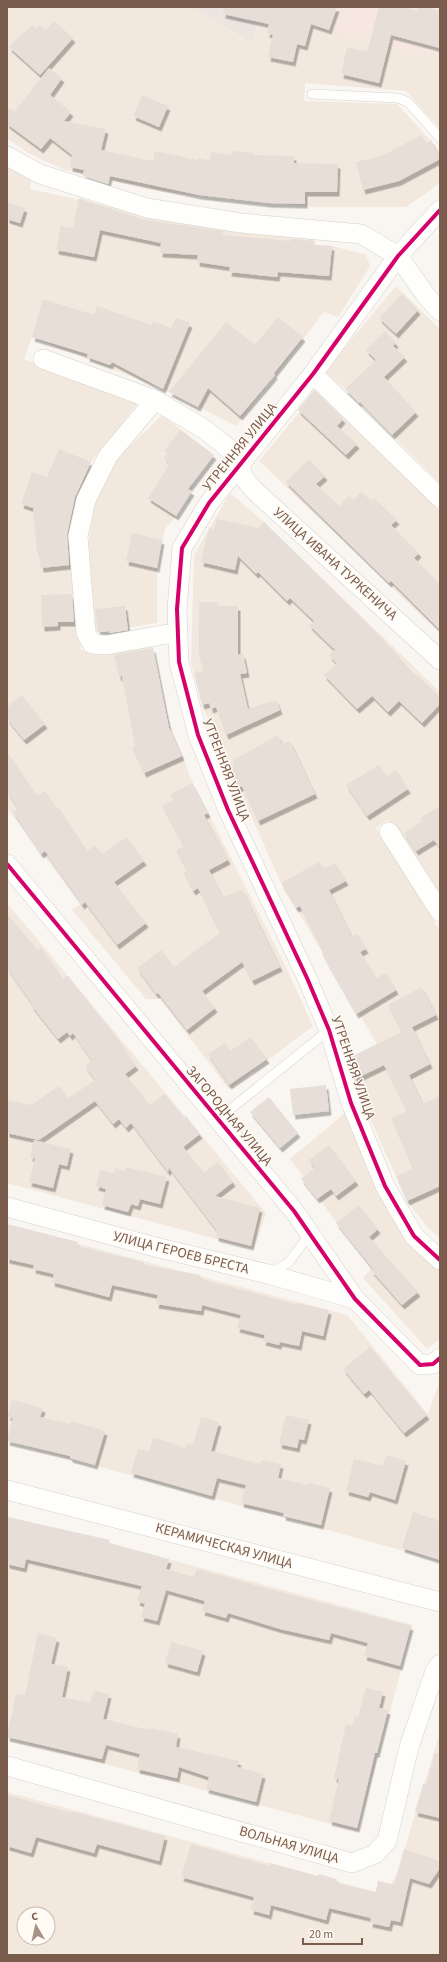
<svg xmlns="http://www.w3.org/2000/svg" width="447" height="1962" font-family="'Source Sans 3',sans-serif">
  <defs>
    <filter id="shadow"><feDropShadow dx="2.5" dy="4.5" stdDeviation="0" flood-color="#0004"/></filter>
  </defs>
  <rect width="100%" height="100%" fill="#f9f5f0"/>
  <path fill="#f2e8de" fill-rule="evenodd" d="M7,7h184l60,37 7,-35 36,9 35,12 111,30v69l-34,-38 -101,-8 -1,18 93,3 43,47v32l-34,24h-94l-151,-15 -99,-23 -34,-16 -21,-15z
    M7,168l25,9 -2,12 140,31 145,19 -1,6 18,1 34,9 4,11 -32,51 -14,-5 -88,114 -73,-37 -131,-52 -8,22 92,33 21,12 -46,58 -13,39 -2,121 5,28 17,5 53,-13 17,76 23,61 93,184 29,63 -84,63 -69,-90h-14l-74,-89 9,-6 -74,-96z
    M396,286l44,43v154l-75,-76 -40,-36z
    M317,391l123,120v122l-181,-172z
    M162,415l52,40 -21,28 -1,8 -16,25 -11,13 -8,39v55l-61,9 -9,-82 8,-47 18,-41z
    M230,493l34,29 176,170v210l-53,-82 -11,8 64,103v307l-12,-10 -21,-27 -63,-141 33,-16 -96,-161 -79,-178 -11,-42 3,-108z
    M7,903l259,310 -12,36 -247,-66z
    M345,1113l25,61 38,66 32,31v68l-13,10 -64,-71 8,-9 -81,-110z
    M7,1225l340,90 81,99 12,-34v181l-433,-120z
    M7,1516l406,109 -55,206 -351,-93z
    M440,1732v223h-433v-163l369,100 2,-11 13,3 6,-10zM24,1914h24v24h-24z"/>
  <path fill="#f6e8e1" d="M337,7h103v53l-111,-30z"/>
  <path fill="#ede5e0" d="M191,7h146l-8,23 -35,-12 -35,-9 -7,35z"/>
  <path fill="#e6ded7" filter="url(#shadow)" d="M224,7h113l-8,23 -18,-6 -6,22 -8,-2 -4,18 -25,-5 5,-22 -6,-2 2,-9 -46,-10z
    M379,7h24l14,4 1,-4h5l17,4v37l-49,-13 -12,48 -38,-9 6,-27 20,5z
    M54,21l19,17 -33,37 -31,-28 23,-22 5,4 3,-4 6,5z
    M49,68l13,10 -12,17 21,17 -7,9 42,8 -5,21 52,11 2,-10 42,9 1,-2 11,2 2,-8 21,3v-4l22,2v2l40,1v7l44,1 -1,28h-32v12l-36,-1 -70,-8 -89,-19 -2,8 -25,-8 1,-6 -14,-3 2,-12 -22,-17 -9,11 -34,-25v-16l8,3z
    M142,95l26,11 -9,21 -26,-11z
    M421,135l4,8 6,-3 9,19 -41,22 -36,9 -7,-28 26,-6z
    M79,198l65,22 79,11 -1,4 69,6v-2l24,2 -1,4 18,1 -3,30 -51,-4 -1,5 -48,-5 1,-5 -33,-5 1,-7 -38,-2 1,-10 -61,-13 -6,27 -38,-7 5,-24 12,2z
    M7,203l18,5 -5,15 -13,-4z
    M402,294l16,16 -22,24 -17,-16z
    M43,299l51,16 3,-9 55,19 1,-4 18,7 5,-10 14,5 -27,66 -51,-27 -2,3 -23,-8 1,-3 -56,-17z
    M278,317l25,20 -29,36 1,2 -35,41 -32,-28 -10,19 -29,-15 57,-70 29,23z
    M385,331l11,12 -3,3 12,11 -21,20 32,35 -24,23 -32,-33 -1,1 -14,-14 31,-29 -10,-10z
    M314,390l29,29 -6,7 20,18 -11,11 -48,-45z
    M180,430l34,25 -26,34 4,2 -16,25 -28,-18 21,-33 -2,-1 1,-3 -4,-3 4,-5 -4,-2z
    M59,449l32,13 -16,35 -8,37 2,31 -28,3 -2,-16h-2l-4,-44 -12,-4 11,-32 15,5z
    M309,459l16,17 -9,8 23,22 10,-10 4,4 8,-8 10,9 3,-3 23,22 -6,5 28,28 -5,5 26,26v46l-49,-49 -2,2 -103,-101z
    M217,519l41,9 6,-6 116,114 35,39 1,-1 24,23v7l-18,19 -23,-22 -11,11 -16,-16 -15,13 -33,-34 13,-11 -8,-9 6,-5 -26,-25 5,-4 -24,-23 -3,3 -29,-29 -2,2 -18,-18 -3,14 -34,-8 8,-34 5,1z
    M132,533l30,7 -5,28 -31,-7z
    M72,594l2,28h-16v4l-16,1 -1,-32z
    M199,602h18v4h21v49l5,-1 4,19 -7,1 8,35 28,-9 4,10 -54,25 -10,-28 -5,2 -2,-6 -7,2 -8,-32 9,-2 -4,-17z
    M125,606l3,24 -19,3v-2l-11,1 -3,-23z
    M153,648l16,80 13,28 -38,17 -12,-25 3,-2 -13,-70 -3,1 -5,-22z
    M22,695l23,29 -21,16 -17,-21v-12z
    M278,735l4,9 8,-3 25,53 -57,27 -16,-35 -4,2 -9,-20 6,-2 -3,-5z
    M7,752l30,44 8,-5 11,17 2,-1 29,44 8,-6 7,9 25,-17 17,24 -30,21 32,41 -29,22 -32,-43 -3,3 -37,-54 -4,3 -28,-42 5,-3 -11,-17z
    M379,765l8,11 9,-6 12,19 -41,27 -21,-31z
    M192,783l16,30 -4,2 24,45 -19,10 14,27 19,-8 38,78 -28,14 -10,-19 -40,29 13,17 -28,22 -29,-37 -2,1 -19,-26 24,-18 13,17 46,-34 -22,-45 -5,3 -10,-19 4,-2 -11,-20 8,-4 -22,-40 11,-6 -3,-5z
    M440,806v42l-6,-8 -18,11 -12,-18 18,-12 -2,-3z
    M319,862l4,7 12,-6 11,18 -17,9 23,47 5,-3 9,15 -6,3 16,26 10,-5 10,17 -40,24 -34,-60 2,-1 -24,-47 -4,2 -15,-25z
    M7,914l31,36 3,-2 22,31 5,-3 46,58 22,32 -11,8 25,31 15,-11 19,24 2,-2 14,18 -17,13 21,26 14,-11 15,20 -18,14 45,12 -9,38 -35,-9 1,-6 -48,-63 -1,4 -37,-49 -5,5 -7,-9 -6,5 -18,-23 -56,39 -32,-7v-33l24,5 28,-19 9,12 27,-18 -10,-14 7,-5 -19,-28 -3,3 -3,-4 -9,7 -27,-34 1,-1 -25,-36z
    M422,987l14,28 -24,12 18,37 -21,11 14,29 17,-8v90l-33,15 -11,-25 17,-7 -22,-51 16,-7 -23,-46 -29,14 -6,-21 53,-26 -14,-27z
    M251,1037l16,22 -38,26 -21,-31 17,-11 5,8z
    M326,1085l3,26 -36,4 -3,-26z
    M269,1097l29,36 -18,15 -30,-36z
    M34,1140l37,9 -4,17 -8,-2 -6,24 -24,-6 6,-24 -5,-1z
    M329,1145l27,36 -20,15 -5,-7 -14,10 -16,-20 14,-11 -6,-8z
    M126,1167l41,10 -7,27 -20,-5 -2,7 -7,-2 -3,8 -26,-7 4,-16 -10,-3 4,-16 14,3 1,-5 10,3z
    M359,1205l19,24 -9,8 49,55 -16,13 -31,-35 2,-1 -37,-46z
    M7,1224l71,18 -1,4 67,16v3l57,10 -1,4 98,26v-2l31,7 -6,26 -21,-5 -3,15 -19,-4 -1,3 -16,-4 2,-6 -28,-7 4,-13 -39,-10 -1,6 -45,-7 2,-9 -46,-10 -3,12 -57,-15 2,-8 -21,-5 1,-4 -27,-6z
    M370,1347l57,68 -23,18 -35,-43 -5,4 -21,-25z
    M12,1400l31,8 -3,9 30,7 1,-3 34,10 -10,34 -25,-7v-2l-63,-15 6,-23 -5,-2z
    M286,1415l23,5 -5,20 -5,-1 -2,9 -18,-4z
    M201,1417l18,5 -8,29 49,13 1,-4 20,4 -3,14 30,7 1,-2 21,5 -9,37 -38,-9 1,-3 -43,-10 5,-18 -29,-7 -5,18 -81,-23 7,-24 11,3 4,-15 33,11 1,-5 6,2z
    M386,1455l20,6 -11,39 -25,-8 -2,5 -22,-6 8,-32 29,7z
    M413,1512l27,9v39l-38,-12z
    M7,1517l103,23 -1,3 60,16 -3,10 28,8 3,-8 68,19 146,38 -11,40 -36,-10 4,-13 -37,-10 -2,7 -49,-11 -52,-16 -2,5 -24,-7 3,-10 -39,-11 -9,31 -16,-4 4,-13 -8,-3 5,-15 -116,-27 -2,9 -17,-4z
    M38,1633l19,5 -6,26 17,3 -6,30 28,6 4,-12 15,3 -6,25 46,11v-2l29,6 -2,13 63,14 -2,6 26,7 -7,28 -50,-13 3,-12 -30,-10 -2,11 -40,-9 3,-15 -34,-9 -4,14 -95,-22 9,-43 9,1z
    M171,1642l32,9 -6,21 -32,-9z
    M366,1688l17,4 -4,16 9,2 -11,43h-2l-18,75 -28,-7 10,-42 -5,-1 12,-54 6,2 3,-10 3,1z
    M435,1753l5,1v64l-25,-6 8,-28 3,1z
    M7,1795l64,18v-2l94,25 -6,25 -62,-17 -3,9 -58,-16 -5,16 -24,-7z
    M191,1844l78,22 1,-3 48,13 1,-2 18,5 -1,4 40,9 2,-11 16,4 10,-36 36,12v7l-11,16 -19,-6 -10,44 -9,-2 -2,7 -19,-4 1,-5 -42,-10 -3,12 -55,-15 -2,10 -18,-5 3,-13 -73,-20z"/>
  <g fill="none" stroke-linecap="round" stroke-linejoin="round">
    <g stroke="#d7d1cb" stroke-width="10">
      <path id="service" d="M312,94l86,4 10,4 32,36
        M218,1119l111,-89
        M269,1274l19,-11 22,-29"/>
    </g>
    <g stroke="#d7d1cb" stroke-width="20">
      <path id="minor" d="M7,156l33,18 107,34 94,15 120,11 37,22 29,41 13,14
        M440,210l-42,46 -85,118 -104,129 -27,45 -5,61 2,53 19,73 30,75 79,168 22,52 22,73 34,83 29,50 26,24
        M43,359l112,41 49,29 24,19 12,14 3,15 12,14 185,169
        M313,374l127,124
        M155,400l-47,56 -22,44 -8,36 8,97 6,11 15,1 71,-13
        M389,832l51,80
        M7,864l287,347 61,88 65,66 13,-1 7,-6
        M7,1207l148,40 113,27 87,25
        M7,1490l433,112
        M7,1766l345,97 23,-9 12,-13 22,-94 26,-76 5,-7"/>
    </g>
    <use href="#service" stroke="#fefefd" stroke-width="9"/>
    <use href="#minor" stroke="#fefefd" stroke-width="19"/>
    <g stroke="#fffaf3" stroke-width="6">
      <path id="cycleway" d="M440,210l-42,46 -85,118 -104,129 -27,45 -5,61 2,53 19,73 30,75 79,168 22,52 22,73 34,83 29,50 26,24
        M7,864l287,347 61,88 65,66 13,-1 7,-6"/>
    </g>
    <use href="#cycleway" stroke="#d6006c" stroke-width="4"/>
  </g>
  <g text-anchor="middle" dominant-baseline="central" stroke-width="3" stroke-linejoin="round" paint-order="stroke">
    <g font-size="14" fill="#7a5c4d" stroke="#fffaf3">
      <text transform="translate(240 447) rotate(-51)">УТРЕННЯЯ УЛИЦА</text>
      <text transform="translate(335 564) rotate(42)">УЛИЦА ИВАНА ТУРКЕНИЧА</text>
      <text transform="translate(226 770) rotate(69)">УТРЕННЯЯ УЛИЦА</text>
      <text transform="translate(353 1068) rotate(71)">УТРЕННЯЯ УЛИЦА</text>
      <text transform="translate(229 1116) rotate(50)">ЗАГОРОДНАЯ УЛИЦА</text>
      <text transform="translate(181 1253) rotate(14)">УЛИЦА ГЕРОЕВ БРЕСТА</text>
      <text transform="translate(224 1546) rotate(15)">КЕРАМИЧЕСКАЯ УЛИЦА</text>
      <text transform="translate(289 1845) rotate(16)">ВОЛЬНАЯ УЛИЦА</text>
    </g>
  </g>
  <rect width="447" height="1962" fill="none" stroke="#7a5c4d" stroke-width="16"/>
  <g transform="translate(36 1926) rotate(351)"><circle r="19" fill="#fffaf3" stroke="#cabbb1"/>
  <path d="M0-3L7 15L0 10L-7 15Z" fill="#a69286"/>
  <text y="-6" font-size="11" font-weight="bold" text-anchor="middle" fill="#7a5c4d">С</text>
  </g>
  <path d="M303 1938v6h59v-6" fill="none" stroke="#7a5c4d" stroke-width="2"/>
  <text x="309" y="1938" font-size="12" fill="#7a5c4d" stroke="#fffaf3" stroke-width="3" paint-order="stroke">20 m</text>
</svg>
